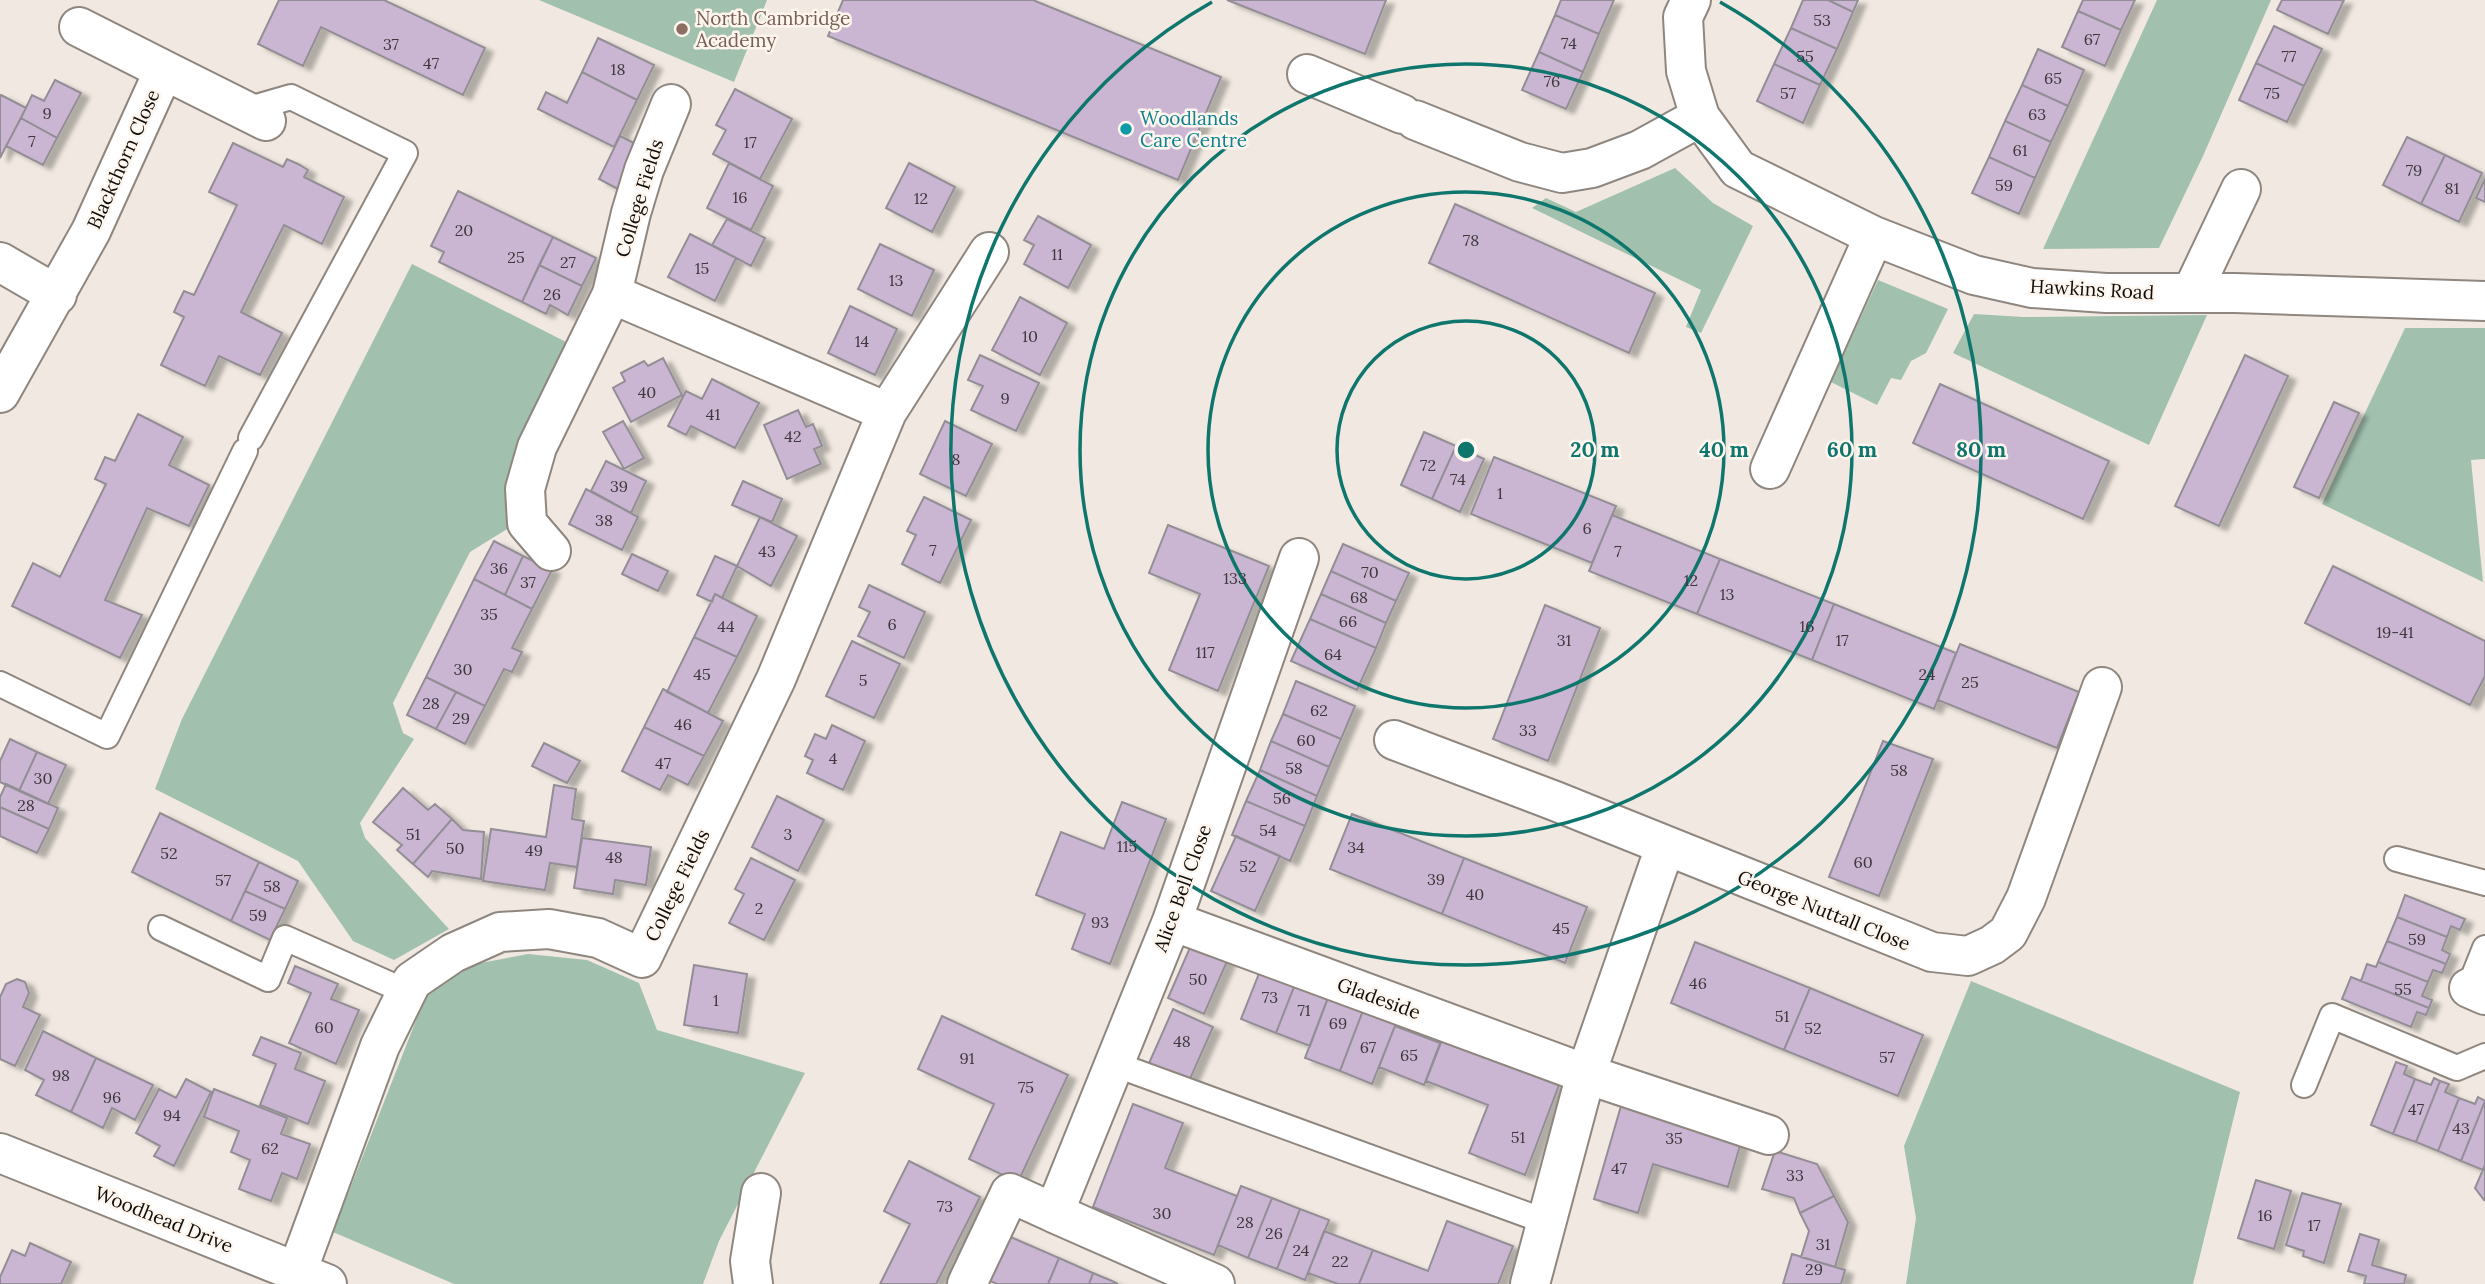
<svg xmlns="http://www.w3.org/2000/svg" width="2485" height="1284" font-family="Lora,serif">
  <defs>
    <filter id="shadow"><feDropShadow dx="8" dy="4.5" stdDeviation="2" flood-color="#0004"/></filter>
  </defs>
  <rect width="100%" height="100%" fill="#f1e9e1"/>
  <path fill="#a1c0ae" d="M539,0h228l-33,82z
    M2157,0h114l-68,156 -44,92 -116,1z
    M1675,168l38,35 40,23 -52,107 -15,-6 15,-37 -169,-82 14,-10 30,14z
    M412,264l156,79 -51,180 -47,29 -77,151 10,30 11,6 -54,84 5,15 84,91 -55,31 -41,-19 -55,-80 -143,-72 27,-70z
    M1878,280l70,29 -22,44 -15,8 -10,19 -10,-2 -14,27 -46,-23z
    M1974,314l50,3 183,-2 -58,130 -196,-92z
    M2405,328h80v131l-14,1 12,122 -161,-78z
    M528,954l59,6 52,23 18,47 148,43 -86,168 -16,43h-249l-121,-52 93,-237 44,-30z
    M1971,981l269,111 -47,192h-287l10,-66 -12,-72z"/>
  <path fill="#cab6d2" stroke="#938e96" stroke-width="2" filter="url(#shadow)" d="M279,0h105l101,48 -22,47 -142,-68 -18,39 -45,-22z
    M843,0h190l188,77 -43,103 -350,-144z
    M1227,0h159l-21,54z
    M1561,0h53l-15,34 -44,-19z
    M1803,0h25l25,12 -16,37 -46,-21z
    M1828,0h30l-5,12z
    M2083,0h52l-14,30 -43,-19z
    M2282,0h62l-16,34 -51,-24z
    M2078,11l43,19 -16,36 -43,-19z
    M1555,15l44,19 -16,38 -44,-20z
    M2274,26l48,23 -18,37 -48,-23z
    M1791,28l46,21 -17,36 -46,-21z
    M598,38l56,27 -17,35 -55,-28z
    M2038,49l46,21 -16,36 -46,-21z
    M1539,52l44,20 -17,37 -44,-19z
    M2256,63l48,23 -17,36 -48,-22z
    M1774,64l46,21 -17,38 -46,-22z
    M582,72l55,28 -23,47 -76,-38 8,-17 21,11z
    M55,80l26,13 -24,45 -36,-20 11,-23 12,6z
    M2022,85l46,21 -17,36 -46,-21z
    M735,89l57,30 -32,60 -47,-25 13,-24 -10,-5z
    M1,95l25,13 -26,50v-61z
    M21,118l36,20 -14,27 -37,-19z
    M2005,121l46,21 -16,36 -46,-21z
    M620,136l18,9 -20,44 -19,-10z
    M2407,137l38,18 -24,49 -38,-19z
    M233,143l50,24 4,-8 11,5 10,6 -4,7 40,20 -22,47 -38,-19 -43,87 41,21 -22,42 -41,-19 -14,30 -44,-21 23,-48 -10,-5 5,-11 5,-10 10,4 43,-90 -28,-13z
    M2445,155l37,18 -23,49 -38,-18z
    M1989,157l46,21 -16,36 -47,-21z
    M729,163l44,23 -22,44 -44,-22z
    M909,163l46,24 -23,45 -46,-24z
    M2485,179v23l-9,-4z
    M458,191l95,46 -31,65 -83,-40 5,-10 -13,-6z
    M1455,204l200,89 -26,60 -200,-90z
    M1038,216l53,29 -23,43 -44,-24 10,-19 -10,-5z
    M727,219l38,19 -14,28 -39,-21z
    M690,234l46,24 -21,43 -47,-24z
    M553,237l43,21 -14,28 -43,-21z
    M880,244l54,26 -22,46 -54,-27z
    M539,265l43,21 -14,29 -18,-10 -4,9 -24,-12z
    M1020,297l47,26 -27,52 -48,-25z
    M850,306l47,23 -22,46 -47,-22z
    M980,355l59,28 -23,48 -45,-21 12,-24 -15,-6z
    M2245,355l43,21 -69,150 -44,-20z
    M663,358l19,37 -51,27 -18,-34 12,-7 -4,-8 23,-12 4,5z
    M712,379l47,24 -24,45 -44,-22 -5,9 -18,-9 18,-35 16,8z
    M1940,384l169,77 -26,58 -170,-76z
    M2334,402l25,11 -40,85 -25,-11z
    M798,410l8,17 7,-3 9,22 -8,3 7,15 -34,15 -23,-54z
    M138,414l45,23 -14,28 40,20 -20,41 -42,-18 -42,92 37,15 -22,43 -108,-52 21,-43 27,14 46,-93 -11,-5 6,-13 4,-9 10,4z
    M623,421l21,37 -20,11 -21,-37z
    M945,421l47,23 -26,52 -46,-22z
    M1424,432l32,14 -24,53 -31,-14z
    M1456,446l28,13 -24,53 -28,-13z
    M1494,457l122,49 -24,57 -121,-49z
    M606,461l40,20 -15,32 -40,-22z
    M743,481l39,18 -10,23 -40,-17z
    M586,489l52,28 -16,33 -53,-26z
    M924,497l47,23 -31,63 -38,-19 14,-29 -9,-4z
    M1612,515l108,44 -23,55 -108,-43z
    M760,517l37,19 -26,50 -34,-20z
    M1168,525l101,41 -51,125 -49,-21 31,-76 -51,-21z
    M494,541l29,15 -18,39 -31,-16z
    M1343,544l66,29 -13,28 -65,-30z
    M632,554l36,17 -10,20 -36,-17z
    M523,556l29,14 -20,39 -27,-14z
    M715,556l22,10 -15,32 -7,-4 -3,8 -15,-7z
    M1720,559l114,45 -22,56 -115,-46z
    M2333,566l152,75v35l-15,29 -165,-82z
    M1331,571l65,30 -10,22 -65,-29z
    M474,579l58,30 -20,39 10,4 -10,20 -8,-3 -19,37 -59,-29z
    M869,585l56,27 -21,46 -46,-22 12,-24 -11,-5z
    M715,594l42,22 -20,41 -43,-20z
    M1321,594l65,29 -10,25 -66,-29z
    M1834,604l122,49 -22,56 -122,-49z
    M1545,605l55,23 -52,133 -55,-22z
    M1310,619l66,29 -19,42 -66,-29z
    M694,637l43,20 -29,56 -41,-21z
    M852,641l48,23 -26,54 -48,-22z
    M1960,644l119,48 -22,56 -119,-48z
    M426,677l30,15 -20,37 -29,-14z
    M1296,681l59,25 -14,33 -58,-25z
    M663,689l60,32 -19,35 -60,-29z
    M456,692l29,14 -20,38 -29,-15z
    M1283,714l58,25 -12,28 -58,-26z
    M832,725l33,16 -22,49 -36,-17 6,-13 -8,-4 10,-22 11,5z
    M644,727l60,29 -16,29 -20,-10 -8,15 -38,-19z
    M10,739l27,13 -18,39 -19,-9v-21z
    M1271,741l58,26 -12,29 -57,-26z
    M1883,741l50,18 -54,137 -50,-19z
    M544,743l36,18 -13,22 -35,-17z
    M37,752l29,13 -18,39 -29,-13z
    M1260,770l57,26 -12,30 -59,-25z
    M6,784l52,24 -9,21 -49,-22v-10z
    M554,785l22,4 -4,30 12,2 -7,46 -27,-4 -5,27 -62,-9 8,-52 55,8z
    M403,788l25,22 7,-6 17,15 -39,45 -16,-14 5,-5 -29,-23z
    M777,796l47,24 -26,51 -46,-24z
    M1246,801l59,25 -15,35 -58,-26z
    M1122,802l44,17 -56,145 -38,-15 13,-35 -49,-19 25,-63 43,17z
    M0,807l49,22 -12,24 -37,-17z
    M160,813l99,49 -28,59 -99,-49z
    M1352,814l112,44 -22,56 -112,-45z
    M452,819l11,11 21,2 -3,47 -49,-8 -4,6 -15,-13z
    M1236,836l44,20 -25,55 -44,-20z
    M582,838l69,9 -5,38 -31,-5 -2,14 -39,-6z
    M751,858l44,22 -31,60 -35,-17 15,-29 -9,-5z
    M1464,858l123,49 -22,56 -123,-49z
    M259,862l39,19 -13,28 -40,-18z
    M245,891l40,18 -15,31 -39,-19z
    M2405,895l60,24 -5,11 -9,-4 -4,11 -50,-20z
    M2397,917l50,20 -5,13 8,4 -4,10 -59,-23z
    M2387,941l59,23 -4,9 -9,-3 -5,12 -50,-20z
    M1695,942l115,46 -26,62 -113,-47z
    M1192,943l36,16 -24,55 -36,-16z
    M1264,961l35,13 -23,59 -35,-14z
    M2378,962l50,20 -6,14 10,4 -3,8 -68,-27 6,-17 9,3z
    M694,965l53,9 -9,59 -54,-8z
    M295,966l43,18 -7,15 28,11 -23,54 -47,-21 22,-50 -23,-10z
    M1299,974l33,13 -22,59 -34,-13z
    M2351,977l78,31 -3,7 -9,-3 -6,15 -69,-28z
    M17,979l8,3 4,11 -6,14 17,8 -25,51 -15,-7v-62l6,-13z
    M1332,987l35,13 -27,71 -35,-13z
    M1810,988l113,47 -25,61 -114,-46z
    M1367,1000l33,13 -28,71 -32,-13z
    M1173,1009l40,18 -27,61 -40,-18z
    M942,1016l126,59 -50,107 -49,-23 25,-55 -76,-35z
    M1395,1026l45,17 -16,42 -45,-18z
    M43,1031l53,27 -25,54 -35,-17 8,-15 -19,-10z
    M261,1037l40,16 -6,16 30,12 -17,43 -48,-19 16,-41 -23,-9z
    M1442,1040l117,45 -34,90 -56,-22 19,-48 -62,-24z
    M96,1058l57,27 -18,35 -23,-12 -9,20 -32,-16z
    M2396,1062l11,4 -3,8 11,5 -22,55 -22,-9z
    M2434,1078l6,3 -24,61 -23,-8 22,-55 16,6z
    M186,1079l25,13 -37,74 -20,-10 6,-10 -24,-13 23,-44 17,9z
    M2440,1081l9,3 -4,8 14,6 -21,53 -22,-9z
    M214,1089l73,29 -6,16 29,10 -13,35 -15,-6 -11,28 -32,-12 11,-29 -19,-8 8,-21 -35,-14z
    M2478,1097l7,4 -24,60 -23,-10 21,-53 16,6z
    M2485,1101v64l-2,5 -22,-9z
    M1133,1104l50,19 -18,45 72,28 -23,59 -121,-48z
    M1621,1106l120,36 -13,45 -75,-23 -15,49 -44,-14z
    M1775,1151l42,13 17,32 -34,17 -6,-15 -32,-9z
    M909,1161l71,36 -44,87h-56l30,-60 -26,-13z
    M2485,1165v35h-1l-9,-12z
    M2256,1180l35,11 -17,58 -36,-11z
    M1241,1186l31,12 -24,60 -30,-13z
    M2302,1193l39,11 -17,59 -21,-7 1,-5 -18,-6z
    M1834,1196l14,26 -13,45 -34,-10 8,-26 -9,-18z
    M1272,1198l28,11 -23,60 -29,-11z
    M1300,1209l29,11 -24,60 -28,-11z
    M1447,1221l66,25 -15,38h-139l14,-34 55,21z
    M1324,1231l49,19 -14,34h-21l-30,-11z
    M2360,1234l19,6 -7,25 34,10 -2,9h-40l2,-8 -18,-5z
    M1006,1235l53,23 -11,26h-51l-11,-5z
    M30,1243l41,19 -10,22h-61v-7l12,-27 13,6z
    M1792,1254l53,16 -4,14h-58z
    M1059,1258l34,15 -4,11h-41z
    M1093,1273l19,8 6,3h-29z"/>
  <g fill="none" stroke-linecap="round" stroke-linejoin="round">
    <g stroke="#8e867f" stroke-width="28">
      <path id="service" d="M246,110l45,-13 114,56 -154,285
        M0,684l107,52 138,-285
        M2397,859l88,24
        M161,928l107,51 17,-41 122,54
        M2469,988l16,-40
        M1114,1064l433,158
        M2304,1085l28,-69 125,52 28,-12"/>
    </g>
    <g stroke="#8e867f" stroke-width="42">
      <path id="minor" d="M1691,0l-8,17 3,54 14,46 38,52 136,67 100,39 58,13 74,5h129l250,8
        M164,70l102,51
        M1307,74l95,40
        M1415,120l105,42 42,11 30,-5 48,-18 60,-33
        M0,262l57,33
        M2192,292l49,-103
        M612,294l19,-81 13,-43 27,-66
        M0,393l91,-162 73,-161 -85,-43
        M1770,469l104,-233
        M551,551l-24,-28 -2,-34 12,-42 75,-153 275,118
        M1394,740l161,61 377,151 36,4 24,-11 16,-12 18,-35 76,-211
        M1172,921l414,153 183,61
        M2469,988l16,7
        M0,1153l327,131
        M297,1272l83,-226 32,-65 41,-28 47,-21 49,-3 49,9 44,20 134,-279 111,-267 102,-160
        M753,1284l-3,-23 11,-68
        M967,1284l43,-91 44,20
        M1215,1284l-161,-71 118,-292 127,-363
        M1530,1284l56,-210 79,-227"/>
    </g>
    <use href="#service" stroke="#fff" stroke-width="24"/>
    <use href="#minor" stroke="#fff" stroke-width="38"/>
  </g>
  <g fill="none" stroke="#0f766e" stroke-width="3.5">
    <circle cx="1466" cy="450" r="129"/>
    <circle cx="1466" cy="450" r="258"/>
    <circle cx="1466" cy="450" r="386"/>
    <path d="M1720 2A515 515 0 1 1 1212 2"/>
  </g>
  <circle fill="#8d6e63" stroke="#fef6ee" stroke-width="2.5" cx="682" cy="29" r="7"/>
  <circle fill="#0f9aa8" stroke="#fef6ee" stroke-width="2.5" cx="1126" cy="129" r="7"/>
  <g text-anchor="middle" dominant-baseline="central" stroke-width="5" stroke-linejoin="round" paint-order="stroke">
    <g font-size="16" fill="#3e373c">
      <text x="1822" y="20">53</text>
      <text x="2092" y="39">67</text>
      <text x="1569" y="43">74</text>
      <text x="391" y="44">37</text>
      <text x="1805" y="56">55</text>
      <text x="2289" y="56">77</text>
      <text x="431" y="63">47</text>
      <text x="618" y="69">18</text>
      <text x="2053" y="78">65</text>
      <text x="1552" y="81">76</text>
      <text x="1788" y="93">57</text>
      <text x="2272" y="93">75</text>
      <text x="47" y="113">9</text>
      <text x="2037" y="114">63</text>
      <text x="32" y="141">7</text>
      <text x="750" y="142">17</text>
      <text x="2020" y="150">61</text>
      <text x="2414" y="170">79</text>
      <text x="2004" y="185">59</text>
      <text x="2452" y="188">81</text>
      <text x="740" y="197">16</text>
      <text x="921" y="198">12</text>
      <text x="464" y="230">20</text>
      <text x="1471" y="240">78</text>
      <text x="1057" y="254">11</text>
      <text x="516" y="257">25</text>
      <text x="568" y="262">27</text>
      <text x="702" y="268">15</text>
      <text x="896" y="280">13</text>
      <text x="552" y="294">26</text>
      <text x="1030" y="336">10</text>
      <text x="862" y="341">14</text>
      <text x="647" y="392">40</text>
      <text x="1005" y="398">9</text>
      <text x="713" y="414">41</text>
      <text x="793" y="436">42</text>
      <text x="956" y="459">8</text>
      <text x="1428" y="465">72</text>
      <text x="1458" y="479">74</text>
      <text x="619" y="486">39</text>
      <text x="1500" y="493">1</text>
      <text x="604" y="520">38</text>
      <text x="1587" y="528">6</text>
      <text x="933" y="550">7</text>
      <text x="767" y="551">43</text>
      <text x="1618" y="551">7</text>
      <text x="499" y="568">36</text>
      <text x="1370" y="572">70</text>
      <text x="1235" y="578">133</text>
      <text x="1691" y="580">12</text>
      <text x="528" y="582">37</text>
      <text x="1727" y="594">13</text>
      <text x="1359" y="597">68</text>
      <text x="489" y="614">35</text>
      <text x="1348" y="621">66</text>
      <text x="892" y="624">6</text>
      <text x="726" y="626">44</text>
      <text x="1807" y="626">16</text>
      <text x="2395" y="632">19-41</text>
      <text x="1564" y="640">31</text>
      <text x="1842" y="640">17</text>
      <text x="1205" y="652">117</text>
      <text x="1333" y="654">64</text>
      <text x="463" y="669">30</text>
      <text x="702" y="674">45</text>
      <text x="1927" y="674">24</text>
      <text x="863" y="680">5</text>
      <text x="1970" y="682">25</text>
      <text x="431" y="703">28</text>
      <text x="1319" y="710">62</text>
      <text x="461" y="718">29</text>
      <text x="683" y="724">46</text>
      <text x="1528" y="730">33</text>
      <text x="1306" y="740">60</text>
      <text x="833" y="758">4</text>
      <text x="663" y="763">47</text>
      <text x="1294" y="768">58</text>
      <text x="1899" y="770">58</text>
      <text x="43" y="778">30</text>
      <text x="1282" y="798">56</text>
      <text x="26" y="805">28</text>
      <text x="1268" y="830">54</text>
      <text x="413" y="834">51</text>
      <text x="788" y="834">3</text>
      <text x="1127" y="846">115</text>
      <text x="1356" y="847">34</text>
      <text x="455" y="848">50</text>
      <text x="534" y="850">49</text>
      <text x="169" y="853">52</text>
      <text x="614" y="857">48</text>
      <text x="1863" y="862">60</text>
      <text x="1248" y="866">52</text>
      <text x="1436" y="879">39</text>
      <text x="223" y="880">57</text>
      <text x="272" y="886">58</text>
      <text x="1475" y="894">40</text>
      <text x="759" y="908">2</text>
      <text x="258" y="915">59</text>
      <text x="1100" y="922">93</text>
      <text x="1561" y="928">45</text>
      <text x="2417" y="939">59</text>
      <text x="1198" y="979">50</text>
      <text x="1698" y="983">46</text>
      <text x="2403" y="989">55</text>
      <text x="1270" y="997">73</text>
      <text x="716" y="1000">1</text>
      <text x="1304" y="1010">71</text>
      <text x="1782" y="1016">51</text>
      <text x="1338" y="1023">69</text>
      <text x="324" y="1027">60</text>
      <text x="1813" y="1028">52</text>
      <text x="1182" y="1041">48</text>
      <text x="1368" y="1047">67</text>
      <text x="1409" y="1055">65</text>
      <text x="1887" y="1057">57</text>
      <text x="967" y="1058">91</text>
      <text x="61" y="1075">98</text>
      <text x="1026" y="1087">75</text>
      <text x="112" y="1097">96</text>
      <text x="2416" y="1109">47</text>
      <text x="172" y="1115">94</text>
      <text x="2461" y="1128">43</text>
      <text x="1518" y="1137">51</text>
      <text x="1674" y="1138">35</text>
      <text x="270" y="1148">62</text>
      <text x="1619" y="1168">47</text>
      <text x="1795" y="1175">33</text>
      <text x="945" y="1206">73</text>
      <text x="1162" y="1213">30</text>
      <text x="2265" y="1215">16</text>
      <text x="1245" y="1222">28</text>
      <text x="2314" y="1225">17</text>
      <text x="1274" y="1233">26</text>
      <text x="1823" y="1244">31</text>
      <text x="1301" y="1250">24</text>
      <text x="1340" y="1261">22</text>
      <text x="1814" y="1269">29</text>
    </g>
    <g font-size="19" fill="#785e54" stroke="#fef6ee" text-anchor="start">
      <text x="696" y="18">North Cambridge<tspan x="696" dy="22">Academy</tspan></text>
    </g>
    <g font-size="19" fill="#0d838f" stroke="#fef6ee" text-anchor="start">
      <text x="1140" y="118">Woodlands<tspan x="1140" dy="22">Care Centre</tspan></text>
    </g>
    <g font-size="19" fill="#0f0d0a" stroke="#fef6ee">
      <text transform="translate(123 159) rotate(-66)">Blackthorn Close</text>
      <text transform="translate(639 198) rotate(-73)">College Fields</text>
      <text transform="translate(2092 289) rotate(3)">Hawkins Road</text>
      <text transform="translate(677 885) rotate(-64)">College Fields</text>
      <text transform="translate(1182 888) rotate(-70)">Alice Bell Close</text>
      <text transform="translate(1824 910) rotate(22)">George Nuttall Close</text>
      <text transform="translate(1379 998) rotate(20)">Gladeside</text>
      <text transform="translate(164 1219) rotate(22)">Woodhead Drive</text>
    </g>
  </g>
  <circle cx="1466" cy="450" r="10" fill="#0f766e" stroke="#fef6ee" stroke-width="3.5"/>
  <g font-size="21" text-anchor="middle" font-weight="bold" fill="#0f766e" stroke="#fef6ee" stroke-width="5" stroke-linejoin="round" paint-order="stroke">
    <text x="1595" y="457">20 m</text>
    <text x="1724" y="457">40 m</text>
    <text x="1852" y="457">60 m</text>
    <text x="1981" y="457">80 m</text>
  </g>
</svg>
